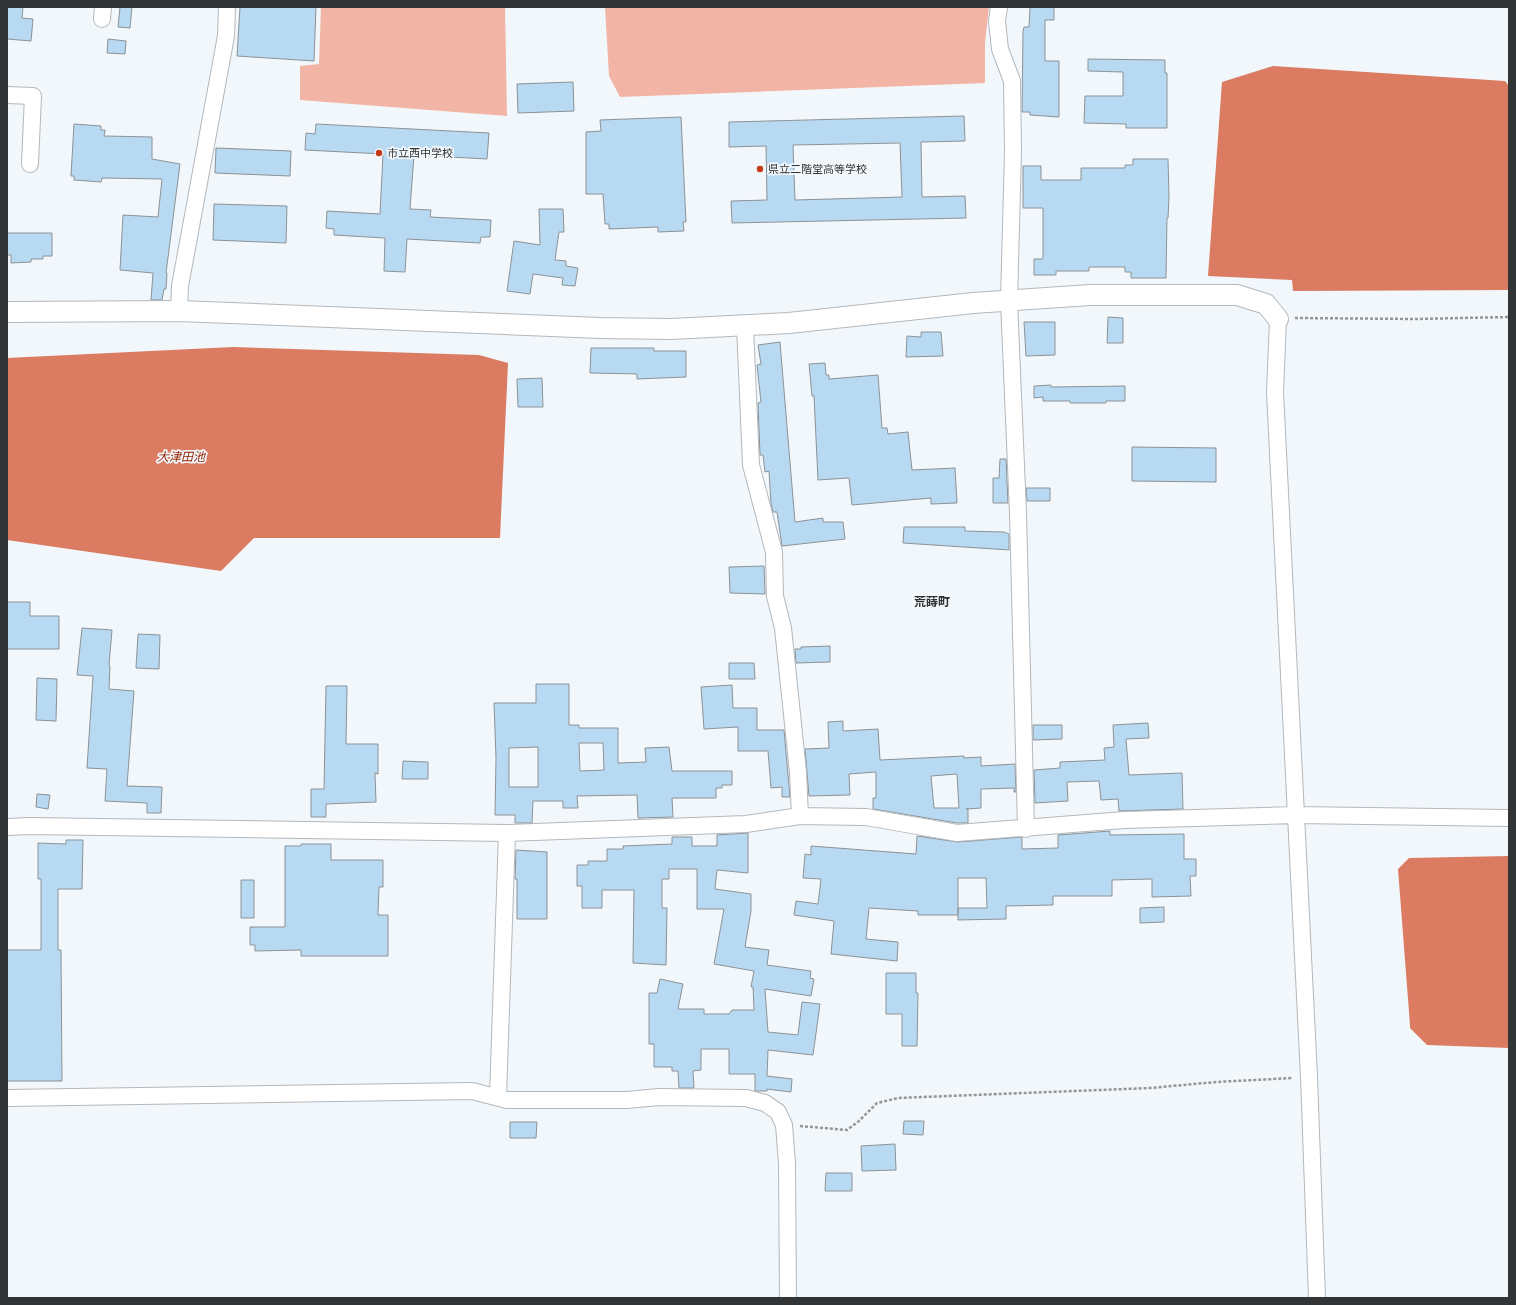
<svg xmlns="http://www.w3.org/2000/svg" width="1516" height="1305" font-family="'Asap Condensed','Noto Sans JP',sans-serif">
  <rect width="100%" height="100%" fill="#f2f7fb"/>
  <path fill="#f2b4a4" d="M321,7h184l2,109 -207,-16v-34l19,-2z
    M605,7h384l-4,36v40l-365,14 -11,-21z"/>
  <path fill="#da7b62" d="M1273,66l232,15 4,5v204l-216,1 -1,-11 -84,-4 14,-194z
    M233,347l246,8 29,8 -8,175h-246l-33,33 -214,-31v-182z
    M1509,856v192l-82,-3 -17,-17v-3l-12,-156 11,-11z"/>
  <path fill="#b7d9f2" stroke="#8d9296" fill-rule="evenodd" d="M7,7h16l-1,11 11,1 -2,22 -24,-2z
    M120,7h12l-2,21 -12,-1z
    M240,7h76l-2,54 -77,-5z
    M1030,7h24v13h-9v41h14v56l-29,-2v-3h-8l1,-80 1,-5h5z
    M108,39l18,2 -1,13 -18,-1z
    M1088,59l77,1v13h2v55h-41v-4l-42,-1 1,-27h38v-24l-35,-1z
    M573,82l1,29 -56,2 -1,-29z
    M964,116l1,25 -44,1 1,55 43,-1 1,22 -234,5 -1,-22 36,-1 -1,-54 -37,1v-25zM900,143l2,54 -107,3 -2,-55z
    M681,117l5,105h-3l1,9 -26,1v-5l-49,2v-5h-4l-2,-30h-17v-62l15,-1 -1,-11z
    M74,124l27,2v4h4l-1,6 48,1v22l28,5 -14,109h1l-1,16h-2l-2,11h-11l2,-27 -33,-3 3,-55 35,2 4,-38 -60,-1 -1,4 -27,-2v-4h-3z
    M316,124l173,9 -2,26 -73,-4 -4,54 21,1 -1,7 61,3 -1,17h-9l-1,6 -73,-4 -2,33 -21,-1 1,-33 -51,-3v-6l-8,-1 1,-17 53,3 3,-60 -78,-4 1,-17 9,1z
    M216,148l75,3 -1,25 -75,-3z
    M1133,159h35l1,38 -1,21h-1l-1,60h-35v-6h-6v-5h-36v4h-33v4h-22v-16h8l1,-2v-49h-20v-42h18v14h40v-12h44v-3h8z
    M214,204l73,2 -1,37 -73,-3z
    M539,209h24l1,23h-5l-4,28 11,1v5l12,2 -3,18 -13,-1 1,-7 -30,-4 -3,20 -23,-3 7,-50 26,4z
    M7,233h45v23h-9v3h-12v3l-20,1v-8h-4z
    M1108,317l15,1v25h-16z
    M1024,322h31v33l-29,1z
    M921,332h20l2,24 -37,1 1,-21 14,1z
    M780,342l15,180 28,-4v4h20l2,17 -63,7 -5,-34h-4l-2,-9 -2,-32 -4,1 -2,-17h-3l-2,-52 3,-1 -4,-37 4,-1 -3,-19z
    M591,348h63v3h32v26l-49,2v-5l-47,-1z
    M825,363l1,12h3v4l49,-4 4,53h5l1,6 20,-2 4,38 43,-2 2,35 -26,1v-6l-79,7 -3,-27 -31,2 -4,-84h-2l-3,-32z
    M542,378l1,29h-25l-1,-28z
    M1051,385v2l74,-1v15h-19v2h-36v-2h-27v-4l-9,1v-12z
    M1132,447l84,1v34l-84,-1z
    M1000,459h6l2,44h-15v-25h6z
    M1026,488h24v13h-23z
    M904,527h61v4l39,1 5,2v16l-106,-7z
    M764,566l1,28 -35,-1 -1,-26z
    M7,602h23v14h29v33h-52z
    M82,628l30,2 -3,35 1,1 -1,23 25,2 -7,95 35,1 -1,26h-14v-10l-42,-2 2,-32 -20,-1 6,-92 -16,-1z
    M138,634l22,1 -1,34 -23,-1z
    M830,646v16l-34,1 -1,-14h6v-2z
    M729,663h25l1,16h-26z
    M37,678l20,1 -1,42 -20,-1z
    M536,684h33v41h10v3h39v35l28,-1 -1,-14 24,-1 3,24h60v14h-10v3h-6v10h-44l1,19 -35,1 -1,-23 -60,1 1,12h-15v-7h-30l-1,22h-17v-8h-20l1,-57 -2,-55h42zM579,743h24l1,27 -24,1zM538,747v40h-29v-39z
    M732,685l1,23h24v22h27l6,67h-8v-10l-11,1 -3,-37h-30v-24l-34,2 -3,-42z
    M326,686h21l-1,58h32v30l-3,-1 1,29 -50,2v13h-15v-28h13z
    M843,721v10l35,-2 2,31 84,-4v2l17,-1v9l34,-2 1,28h-2v-4l-33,1v19l-15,1h2v14h-11l-84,-14v-11h3v-26l-27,2 1,21 -41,1 -4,-47 24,-1 -1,-26zM957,774l2,34h-25l-3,-32z
    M1148,723l1,15 -23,1 3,36 53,-2 1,36 -64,2 -1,-12 -17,1 -2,-19 -32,1 1,19 -33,2 -1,-33 26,-2v-6l45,-2 -1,-12 10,-1 -1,-22z
    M1033,725h29v14l-29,1z
    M403,761l25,1v17h-26z
    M37,794l13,1 -2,14 -12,-2z
    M1110,831v4l74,-1v25h12v17h-6l1,20 -39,1v-18l-40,1v16h-59v9l-47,1v13l-48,1v-12h29l-1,-30h-28v37h-40v-4l-49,-3 -3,31 32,3 -1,19 -66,-7 3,-33 -40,-6 2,-14 22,3 3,-25 -18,-1 2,-24 6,1v-9l105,8 1,-18 41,6 64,-5v12l36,-1v-13z
    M748,833v40l-31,-3 -2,19 36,5v17l-6,36 24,3 -2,15 44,6 -1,7 4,1 -3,17 -46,-7 3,43 30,3 4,-33 18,2 -7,51 -45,-5 -1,26 25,3 -1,13 -24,-3v2h-12v-17h-26v-25h-28v21l-8,1 1,17h-15l-1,-17h-6v-4h-18v-23h-5v-51h8l3,-14 23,5 -5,25h26v5h25l3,-4h22l-1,-23h-2l3,-16 -40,-7 10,-55h-27v-40h-28v10h-7v29h5l-1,57 -33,-2 1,-73h-32v18h-20v-22h-5v-21h11v-4h19v-12h16v-3l49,-2v-7h20v9h25v-11z
    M66,840h17l-1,49h-24v61h3l1,131h-55v-131h34v-71h-3v-36l28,1z
    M301,844h30v16h52v27h-4l-1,28h10v41h-87v-6l-46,1v-6h-5v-18h35v-81h16z
    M516,850l31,2v67h-30v-40h-2z
    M241,880h13v38h-13z
    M1164,907v15l-24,1v-15z
    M886,973h30v20h2l-1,53h-15v-32h-16z
    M904,1121h20l-1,14 -20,-1z
    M510,1122h27l-1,16h-26z
    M895,1144l1,26 -34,1 -1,-25z
    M826,1173h26v18h-27z"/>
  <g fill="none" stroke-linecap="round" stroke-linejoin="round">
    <g stroke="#b3b8bc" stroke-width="18">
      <path id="minor" d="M999,7l-2,14 3,28 12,32 1,70 -4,150 9,212 8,316
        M102,19l1,-12
        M7,95l26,1 -3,68
        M179,311l1,-25 46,-250 1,-29
        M1278,319l-3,73 34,685 8,221
        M745,326l6,139 23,87 1,44 8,32 15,144 2,44
        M7,827l23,-1 477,7 239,-9 54,-8 66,1 91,16 167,-13 172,-5 213,3
        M498,1097l9,-264
        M7,1098l465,-7 35,9h120l32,-3 87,1 19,5 13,9 6,13 3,39 1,134"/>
    </g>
    <g stroke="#b3b8bc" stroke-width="22">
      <path id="tertiary" d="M7,312l172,-1 421,17 71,1 118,-6 184,-20 117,-8h147l29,9 12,15"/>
    </g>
    <path stroke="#939699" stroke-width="2.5" stroke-dasharray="3 2" stroke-linecap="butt" d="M1295,318l120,1 94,-2
      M800,1126l47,4 12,-9 18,-18 21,-5 252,-10 66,-6 77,-4"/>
    <use href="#minor" stroke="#fff" stroke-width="16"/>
    <use href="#tertiary" stroke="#fff" stroke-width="20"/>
  </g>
  <g fill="#c43b14" stroke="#f2f7fb" stroke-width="1.5">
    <circle cx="379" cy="153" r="4"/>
    <circle cx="760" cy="169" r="4"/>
  </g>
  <g text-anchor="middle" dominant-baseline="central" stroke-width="3.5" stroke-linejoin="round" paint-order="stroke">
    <g font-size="11" fill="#323436" stroke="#f2f7fb" text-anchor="start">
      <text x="387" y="153">市立西中学校</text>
      <text x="768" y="169">県立二階堂高等学校</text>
    </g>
    <g font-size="12" font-style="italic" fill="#962400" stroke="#f2f7fb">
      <text x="181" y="457">大津田池</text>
    </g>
    <g font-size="12" font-weight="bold" fill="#2d3134" stroke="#f2f7fb">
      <text x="932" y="602">荒蒔町</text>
    </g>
  </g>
  <rect width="1516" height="1305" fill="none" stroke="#323436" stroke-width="16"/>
</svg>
